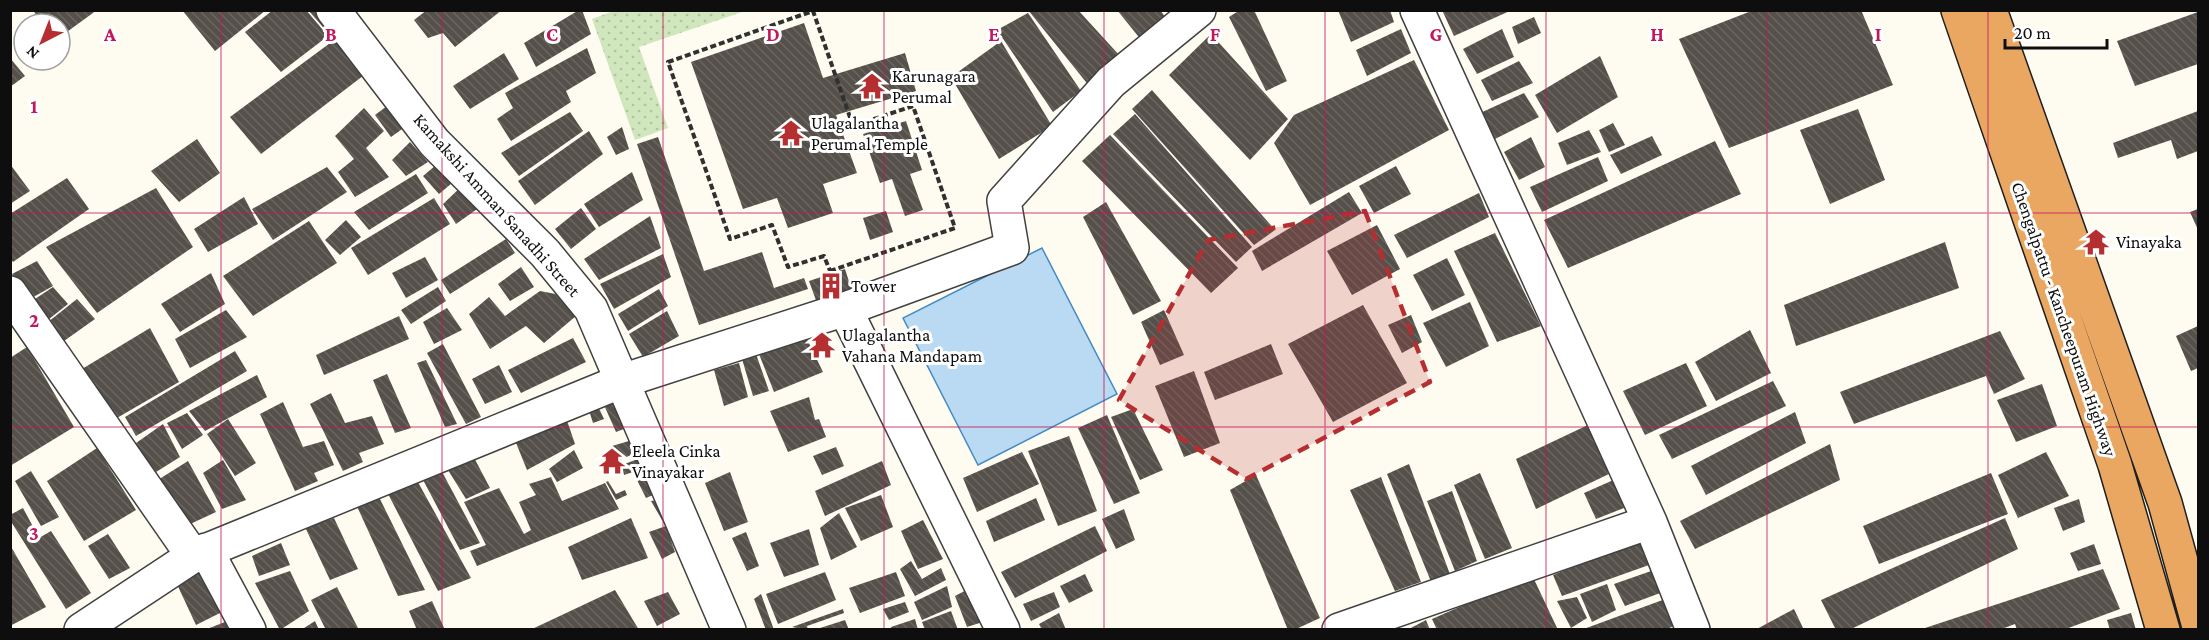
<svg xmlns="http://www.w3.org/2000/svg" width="2209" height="640" font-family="'Crimson Pro',serif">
  <defs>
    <pattern id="grass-dots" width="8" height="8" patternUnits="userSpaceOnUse" patternTransform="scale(1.5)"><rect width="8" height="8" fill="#d0e6bc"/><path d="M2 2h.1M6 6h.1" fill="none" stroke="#b1c4a0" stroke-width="1.8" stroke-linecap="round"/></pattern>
    <pattern id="building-back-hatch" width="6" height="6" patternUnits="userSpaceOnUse" patternTransform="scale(1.5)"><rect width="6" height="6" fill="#56504b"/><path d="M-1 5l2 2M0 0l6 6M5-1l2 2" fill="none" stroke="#696561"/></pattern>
  </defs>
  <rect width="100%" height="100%" fill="#fefcf1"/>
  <path fill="url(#grass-dots)" d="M616,10l129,1 -106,36 29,81 -33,12 -43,-121z"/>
  <path fill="#b9daf2" stroke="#448bc4" stroke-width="1.5" d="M1042,248l75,146 -139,71 -75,-147z"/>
  <path fill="url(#building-back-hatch)" d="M33,10h64l-37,27v-13h-18z
    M182,10h84l-51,41z
    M273,10h33l22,26 -47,36 -36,-40z
    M308,10h22l11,14 -12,10z
    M427,10h75l-47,37 -12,-14 -15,5 -14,-18z
    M579,10h3l9,24 -55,33 -12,-24z
    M1028,10h50l42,46 -30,31z
    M1117,10h43l9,12 -27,19z
    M1240,10h14l33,71 -21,10 -37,-74z
    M1338,10h52l4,12 -43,20z
    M1442,10h70l-58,26z
    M1754,10h107l32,75 -164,63 -50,-109z
    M2198,12v52l-63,22 -18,-45z
    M1028,13l53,78 -28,21 -56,-82z
    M1534,17l7,16 -23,11 -6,-17z
    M804,23l19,55 82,-25 11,38 -80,24 21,58 -34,11 10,29 -45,15 -11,-30 -34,11 -52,-147z
    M1401,29l10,24 -44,23 -11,-26z
    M1502,29l12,28 -37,17 -14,-25z
    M345,32l27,37 -111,85 -31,-37z
    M1211,34l77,85 -38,41 -81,-85z
    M1001,41l51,85 -53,33 -48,-82z
    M587,48l9,25 -30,18 5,11 -60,39 -14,-22 16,-11 -8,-15z
    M504,53l15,26 -49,30 -17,-23z
    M1600,56l18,41 -61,36 -22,-38z
    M10,58l15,18 -15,11z
    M1414,60l35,70 -139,75 -36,-62 20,-28z
    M1519,61l14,22 -41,18 -11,-21z
    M1152,90l123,140 -21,15 -122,-136z
    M1524,93l15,24 -48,24 -13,-27z
    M395,100l17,22 -21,15 -16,-22z
    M364,108l20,23 -18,17 23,29 -34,20 -17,-25 16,-13 -19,-23z
    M1858,109l27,71 -55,24 -30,-74z
    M2198,111v40l-21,8 -6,-19 -53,18 -5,-15z
    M570,112l13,19 -64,45 -18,-23z
    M1135,114l117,133 -16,15 -123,-128z
    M906,121l16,49 -12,4 13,36 -18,6 -13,-37 -12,4 -17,-49z
    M1613,123l12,22 -16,7 -10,-22z
    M622,127l7,22 -13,6 -9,-18z
    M1589,130l12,22 -34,13 -9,-22z
    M589,131l14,23 -68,51 -17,-24z
    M1110,135l128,133 -27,25 -129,-132z
    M1652,136l10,19 -41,19 -11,-19z
    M658,137l46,134 58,-19 12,36 30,-10 4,11 -109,36 -62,-181z
    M1531,137l14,30 -26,13 -15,-28z
    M197,139l23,34 -41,29 -28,-31z
    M1715,141l26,53 -173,74 -24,-48z
    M410,142l18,20 -22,14 -14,-16z
    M1598,157l10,24 -66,31 -12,-25z
    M442,160l16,18 -19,16 -16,-18z
    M10,164l20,27 -20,13z
    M1396,166l15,28 -37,19 -15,-27z
    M327,167l20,25 -74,48 -21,-31z
    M632,172l11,28 -44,27 -15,-23z
    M416,174l12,19 -59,37 -15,-18z
    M67,178l22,31 -76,53 -3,-4v-44z
    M463,185l17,22 -24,17 -13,-20z
    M156,188l37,59 -96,66 -51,-66z
    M1349,192l13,21 -100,58 -10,-20z
    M1479,193l10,24 -82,41 -13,-23z
    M244,197l14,27 -50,28 -14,-23z
    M434,198l16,26 -82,51 -17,-27z
    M1106,202l55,99 -28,14 -50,-98z
    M581,208l15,21 -25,20 -16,-20z
    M2198,209v21l-8,-18z
    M886,211l7,21 -23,8 -7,-22z
    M650,216l11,32 -62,32 -15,-21z
    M346,220l15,17 -21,18 -15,-15z
    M309,221l28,42 -84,53 -30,-40z
    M1377,225l23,44 -48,26 -25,-44z
    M1495,233l46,93 -44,16 -43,-91z
    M506,239l9,14 -65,41 -9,-14z
    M1945,242l14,46 -163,58 -12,-41z
    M663,254l8,23 -57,32 -14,-25z
    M425,257l13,23 -32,18 -14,-25z
    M1447,258l18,37 -33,16 -19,-36z
    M37,261l16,25 -25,14 -16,-26z
    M521,267l13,20 -24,14 -12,-17z
    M845,269l7,22 -35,12 -8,-22z
    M211,273l14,31 -45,28 -19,-28z
    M53,287l15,17 -24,19 -15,-20z
    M438,287l8,14 -35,23 -10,-14z
    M659,289l9,17 -40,25 -10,-17z
    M540,291l21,4 15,21 -32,27 -18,-17 -36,23 -21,-35 20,-17 16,19z
    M77,299l18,20 -38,27 -14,-20z
    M1470,302l19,44 -43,21 -23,-44z
    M1363,305l44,78 -74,39 -45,-78z
    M447,308l15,22 -28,14 -11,-22z
    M226,310l21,27 -57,31 -15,-29z
    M1164,310l20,45 -24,10 -19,-43z
    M667,311l12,25 -36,21 -14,-23z
    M1411,315l11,27 -20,11 -14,-28z
    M399,316l10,23 -85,36 -8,-20z
    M2198,326v42l-7,3 -15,-35z
    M150,328l29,54 -69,40 -33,-50z
    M1750,330l21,43 -55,28 -21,-39z
    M2000,331l25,48 -31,15 -8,-18 -132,48 -14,-32z
    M805,335l18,37 -49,20 -15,-38z
    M573,338l13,24 -65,31 -13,-23z
    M443,344l38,73 -15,7 -39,-71z
    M1271,344l12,30 -68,26 -11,-28z
    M27,347l47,80 -64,39v-108z
    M235,351l12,20 -111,65 -11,-19z
    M756,354l13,37 -16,5 -11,-37z
    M426,360l31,64 -12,3 -28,-64z
    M739,363l9,34 -24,9 -10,-36z
    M1686,363l21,43 -62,29 -22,-44z
    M499,365l13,27 -27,12 -13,-25z
    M1194,371l26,72 -36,14 -29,-71z
    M387,374l24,54 -16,5 -22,-53z
    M257,375l10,22 -62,34 -16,-20z
    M1773,381l13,25 -114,53 -13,-24z
    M2042,384l15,42 -41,16 -19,-42z
    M620,388l14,37 -18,7 -16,-36z
    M331,393l14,30 27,-7 12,28 -25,9 4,9 -20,9 -33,-67z
    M809,397l6,23 4,-1 7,18 -38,15 -18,-41z
    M595,400l9,19 -11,4 -6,-19z
    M283,402l20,45 21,-6 10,24 -20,8 4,8 -23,10 -35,-77z
    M1133,409l30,61 -23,10 -29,-63z
    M564,412l11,32 -48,26 -15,-37z
    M1795,412l11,31 -100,52 -15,-29z
    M187,413l16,22 -21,14 -15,-26z
    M1107,415l33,78 -26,11 -36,-76z
    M228,419l28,44 -21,13 -28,-42z
    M163,424l17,33 -32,20 -19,-29z
    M1590,424l21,49 -75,36 -20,-50z
    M1069,436l28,75 -39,15 -30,-75z
    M629,441l4,13 -15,7 -6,-15z
    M1830,444l10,36 -145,69 -15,-28z
    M836,447l8,19 -22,9 -9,-19z
    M97,448l39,62 -52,31 -37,-60z
    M470,450l20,38 -24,11 -23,-37z
    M574,450l9,18 -26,14 -8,-13z
    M1022,452l17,32 -62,28 -14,-34z
    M2046,452l23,44 -51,22 -20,-43z
    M643,457l2,11 -21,7 -2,-10z
    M223,460l23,40 -24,9 -19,-36z
    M188,461l28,51 -30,14 -33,-43z
    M882,461l9,24 -66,31 -10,-25z
    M1409,464l42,113 -19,7 -45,-110z
    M440,468l40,75 -20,7 -39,-74z
    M31,471l28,46 -18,9 -26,-45z
    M651,471l7,22 -12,5 -10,-20z
    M730,472l18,50 -24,9 -19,-48z
    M1480,473l32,75 -27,11 -31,-74z
    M1991,473l17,41 -129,50 -16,-38z
    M414,475l57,103 -33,13 -54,-105z
    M1256,475l64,143 -26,12h-6l-58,-140z
    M551,477l11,24 43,-18 14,26 -142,57 -7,-15 16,-6 -22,-43 35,-14 25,46 7,-4 -12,-28 17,-7 -7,-11z
    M1381,477l40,105 -26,9 -45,-101z
    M1618,478l11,28 -33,13 -12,-26z
    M608,481l8,13 9,-4 2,5 -11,5 -10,-18z
    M376,491l49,99 -27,6 -43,-94z
    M1452,491l25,70 -22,10 -28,-70z
    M881,495l12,32 -32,14 -16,-33z
    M1036,498l9,22 -51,22 -8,-21z
    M663,499l8,17 -9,4 -11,-19z
    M2079,499l6,23 -22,9 -9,-23z
    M23,508l16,30 12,-7 40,62 -25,16 -56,-89v-5z
    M1124,509l11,31 -19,9 -14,-30z
    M839,513l18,34 -26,13 -11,-32z
    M334,518l24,51 -28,11 -25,-53z
    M631,518l17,40 -66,22 -14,-33z
    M2005,518l13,31 -169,81h-13l-15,-30z
    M923,520l20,39 -25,10 -17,-38z
    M666,526l9,26 -13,7 -13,-27z
    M1095,526l12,25 -92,47 -14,-26z
    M809,529l10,36 -35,12 -14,-34z
    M746,532l13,34 -12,5 -15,-33z
    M108,534l22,34 -21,11 -21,-33z
    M1643,539l6,26 -87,31 -9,-21z
    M281,543l9,22 -31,11 -7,-20z
    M2094,544l7,20 -23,7 -8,-18z
    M10,545l36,62 -36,19z
    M911,561l11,18 19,-11 5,12 -31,16 -15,-27z
    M206,567l20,43 -30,15 -21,-45z
    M2103,569l17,40 -57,21h-46l-2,-6 -16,6h-80z
    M1654,570l9,22 -38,14 -11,-22z
    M290,571l19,40 -29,19 -25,-47z
    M825,572l11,28 -58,24 -12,-30z
    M896,572l9,24 -45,17 -11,-25z
    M1085,574l8,17 -24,12 -9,-17z
    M1532,575l26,55h-121l-5,-11z
    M1607,584l9,26 -24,12 -12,-28z
    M947,586l5,21 -30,13 -8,-18z
    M974,586l18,33 -25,8 -12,-31z
    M337,587l22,43h-33l-15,-30z
    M615,590l24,40h-109z
    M668,592l12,22 -23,12 -13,-25z
    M1054,592l6,15 -29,14 -8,-17z
    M761,594l13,36h-8l-12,-31z
    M1577,597l10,21 -16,10 -14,-27z
    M1668,598l9,27 -13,5h-83z
    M432,601l13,29h-28l-8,-19z
    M905,602l4,10 -20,8 -6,-11z
    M843,609l1,4 -37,13 1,4 -16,-3z
    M1794,609l10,21h-49z
    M951,611l7,19h-33l-3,-8z
    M1059,613l7,17h-24l-3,-6z
    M2131,613l5,17h-26l-3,-10z
    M915,619l3,11h-26l-1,-3z
    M230,620l4,9h-27z
    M845,620l4,10h-32v-1z
    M1426,620l4,10h-23z
    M315,621l4,9h-18z"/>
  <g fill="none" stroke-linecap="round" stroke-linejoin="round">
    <g stroke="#414141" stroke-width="36">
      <path id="street" d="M333,10l101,132 111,111 46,56 138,321
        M1417,10l233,512 43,108
        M10,293l183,263
        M845,309l158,321
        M206,550l43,80
        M81,630l112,-74 429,-175 223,-72 167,-61 -8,-47 107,-119 88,-72
        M1339,630l311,-108"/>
    </g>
    <g stroke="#1f1f1f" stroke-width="36">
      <path id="highway" d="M1958,10l157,455 48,165
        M1990,10l175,493 33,120"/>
    </g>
    <path stroke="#303030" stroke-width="4" stroke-dasharray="6 3" stroke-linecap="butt" d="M830,271l125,-43 -42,-122 -60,20 -40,-115 -145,51 62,177 42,-14 16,42 36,-11 9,22"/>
    <use href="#street" stroke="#fff" stroke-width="33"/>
    <use href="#highway" stroke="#eaa762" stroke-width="33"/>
  </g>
  <path fill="#b52f30" fill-opacity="0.2" stroke="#b52f30" stroke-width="4.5" stroke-dasharray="12 8" stroke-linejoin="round" d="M1365,211l65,171 -184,97 -127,-79 89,-160z"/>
  <path fill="none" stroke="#c2185b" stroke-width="1.5" stroke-opacity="0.55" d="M221,10v620M442,10v620M663,10v620M884,10v620M1104,10v620M1325,10v620M1546,10v620M1767,10v620M1988,10v620M10,213h2188M10,427h2188"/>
  <defs>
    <g id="temple-bare" transform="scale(2.07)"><path d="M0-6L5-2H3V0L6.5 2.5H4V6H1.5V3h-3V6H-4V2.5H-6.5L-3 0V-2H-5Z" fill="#b52f30" stroke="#fff" stroke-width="2.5" paint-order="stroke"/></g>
    <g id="building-bare" transform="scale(2.07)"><path d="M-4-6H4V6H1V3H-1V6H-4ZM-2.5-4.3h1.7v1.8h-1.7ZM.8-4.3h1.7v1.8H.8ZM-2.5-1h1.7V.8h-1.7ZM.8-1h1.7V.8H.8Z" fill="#b52f30" stroke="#fff" stroke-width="2.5" paint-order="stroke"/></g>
  </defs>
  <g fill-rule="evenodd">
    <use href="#temple-bare" x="872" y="86"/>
    <use href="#temple-bare" x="791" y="133"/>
    <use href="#temple-bare" x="2096" y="242"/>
    <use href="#building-bare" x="831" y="286"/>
    <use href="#temple-bare" x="822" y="345"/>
    <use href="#temple-bare" x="612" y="461"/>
  </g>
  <g text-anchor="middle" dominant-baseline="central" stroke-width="6" stroke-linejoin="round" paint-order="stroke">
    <g font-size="18" fill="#0e0e0e" stroke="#fff" text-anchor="start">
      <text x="892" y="76">Karunagara<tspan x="892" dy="21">Perumal</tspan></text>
      <text x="811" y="123">Ulagalantha<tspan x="811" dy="21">Perumal Temple</tspan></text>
      <text x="2116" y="242">Vinayaka</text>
      <text x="851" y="286">Tower</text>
      <text x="842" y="335">Ulagalantha<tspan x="842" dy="21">Vahana Mandapam</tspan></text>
      <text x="632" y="451">Eleela Cinka<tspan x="632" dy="21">Vinayakar</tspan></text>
    </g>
    <g font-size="18" fill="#0e0e0e" stroke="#fff">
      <text transform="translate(497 205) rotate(48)">Kamakshi Amman Sanadhi Street</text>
      <text transform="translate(2064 319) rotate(71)">Chengalpattu - Kancheepuram Highway</text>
    </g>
  </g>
  <g font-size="20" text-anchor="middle" font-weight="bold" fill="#c2185b" stroke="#fff" stroke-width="6" stroke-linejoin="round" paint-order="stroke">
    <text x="110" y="41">A</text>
    <text x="331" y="41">B</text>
    <text x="552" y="41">C</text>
    <text x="773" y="41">D</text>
    <text x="994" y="41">E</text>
    <text x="1215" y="41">F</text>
    <text x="1436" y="41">G</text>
    <text x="1657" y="41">H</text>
    <text x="1878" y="41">I</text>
    <text x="34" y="113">1</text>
    <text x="34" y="327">2</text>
    <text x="34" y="540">3</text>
  </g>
  <rect width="2209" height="640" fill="none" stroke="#0e0e0e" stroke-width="24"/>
  <g transform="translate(42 42) rotate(222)"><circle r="28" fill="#ffffff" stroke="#9f9f9f" stroke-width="1.5"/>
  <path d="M0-4.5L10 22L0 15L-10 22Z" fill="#b52f30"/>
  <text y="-9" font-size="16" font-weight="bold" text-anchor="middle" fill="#0e0e0e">N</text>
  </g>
  <path d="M2005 39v9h102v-9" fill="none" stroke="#0e0e0e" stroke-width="3"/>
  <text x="2014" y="39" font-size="18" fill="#0e0e0e" stroke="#ffffff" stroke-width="4.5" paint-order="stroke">20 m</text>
</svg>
